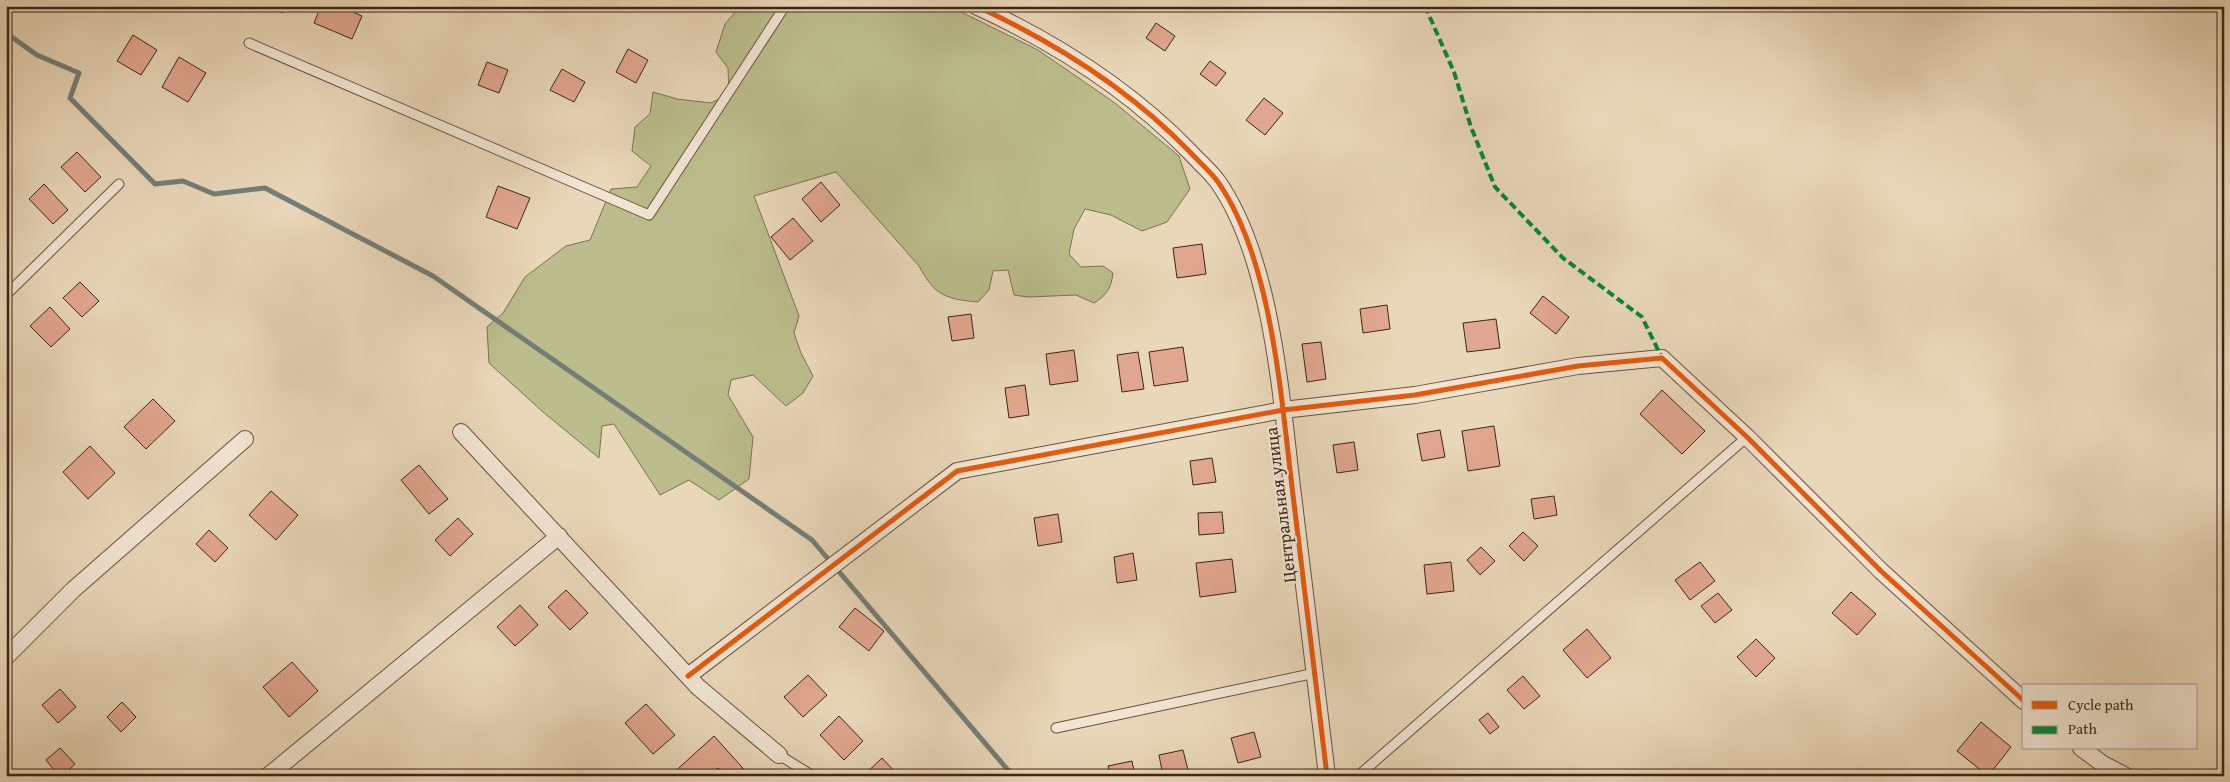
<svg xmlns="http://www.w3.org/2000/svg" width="2230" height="782" font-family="'Gentium Book Plus',serif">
  <rect width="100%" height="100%" fill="#e9d7b9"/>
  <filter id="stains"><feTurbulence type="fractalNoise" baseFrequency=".004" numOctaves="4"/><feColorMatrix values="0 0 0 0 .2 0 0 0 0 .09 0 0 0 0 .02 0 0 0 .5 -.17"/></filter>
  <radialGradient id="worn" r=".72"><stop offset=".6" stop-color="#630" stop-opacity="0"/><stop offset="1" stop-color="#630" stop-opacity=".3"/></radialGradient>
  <path fill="#bbbd8c" stroke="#7c7251" d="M740,6h209l89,44 77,53 64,53 11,33 -23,33 -25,9 -31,-16 -26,-6 -11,20 -5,25 12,13 22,-1 10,7c-2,15 -6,22 -19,30l-18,-8 -48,2 -14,-2 -6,-25 -15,1 -4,19 -11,12c-32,-3 -43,-6 -59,-36l-83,-94 -82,24 45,120 -5,17 7,20 12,23 -10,17 -17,13 -33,-31 -22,5 -3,15 25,42 -4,42 -30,21 -30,-20 -29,15 -46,-71 -12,2 -3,32 -56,-46 -54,-49 -2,-36 16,-14 22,-36 41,-31 24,-6 21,-51 26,-2 14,-21 -19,-15 3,-24 15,-13 3,-22 24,7 34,4 18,-9 -1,-26 -12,-16 9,-28z"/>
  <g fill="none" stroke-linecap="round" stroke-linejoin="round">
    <path stroke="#747e77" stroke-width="5" d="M6,33l31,22 42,18 -9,25 85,86 28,-3 31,13 51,-6 168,88 379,264 201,236"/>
  </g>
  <path fill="#e1a68f" stroke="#3c2616" d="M266,6h19l-2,7z
    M321,6h18l23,10 -10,23 -38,-16z
    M1156,23l19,13 -10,15 -19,-13z
    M133,35l24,15 -16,25 -24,-14z
    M628,49l20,11 -12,23 -20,-11z
    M179,57l27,16 -18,29 -26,-15z
    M1210,61l16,12 -10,13 -16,-12z
    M487,62l21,8 -9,23 -21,-8z
    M562,69l23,13 -11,20 -24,-12z
    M1264,98l19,15 -18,22 -19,-15z
    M77,152l24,25 -16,15 -24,-25z
    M821,182l19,23 -19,17 -19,-23z
    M44,184l24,26 -15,14 -24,-25z
    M498,186l32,12 -13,31 -31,-12z
    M793,218l20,23 -23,19 -19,-23z
    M1202,244l4,30 -29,4 -4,-30z
    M80,282l19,19 -17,16 -19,-19z
    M1543,296l26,21 -13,17 -26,-21z
    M1387,305l3,24 -27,4 -3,-24z
    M50,307l20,22 -19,18 -21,-21z
    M971,314l3,24 -22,3 -4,-24z
    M1496,319l4,29 -33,4 -4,-29z
    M1321,342l5,37 -19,3 -5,-38z
    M1183,347l5,34 -34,5 -5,-34z
    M1074,350l4,31 -28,4 -4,-31z
    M1138,352l6,37 -22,3 -5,-37z
    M1025,385l4,30 -20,3 -4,-30z
    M1662,390l43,41 -23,23 -42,-40z
    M153,399l22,22 -29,28 -22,-22z
    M1494,426l6,40 -32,5 -6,-40z
    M1440,430l5,27 -23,4 -5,-27z
    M1354,442l4,28 -21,3 -4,-28z
    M90,446l25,27 -27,26 -25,-27z
    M1212,458l4,24 -23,3 -3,-24z
    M419,465l29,34 -19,15 -28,-34z
    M271,491l27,24 -22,25 -27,-25z
    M1554,496l3,19 -23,4 -3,-20z
    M1222,512l2,21 -25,2 -1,-22z
    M1058,514l4,28 -24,4 -4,-28z
    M458,518l15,16 -23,22 -15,-16z
    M209,530l19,18 -13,14 -19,-18z
    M1523,532l15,14 -14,15 -15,-15z
    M1481,547l14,14 -15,14 -13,-15z
    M1133,553l4,27 -20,3 -3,-26z
    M1232,559l4,33 -36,5 -4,-34z
    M1451,562l3,29 -27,3 -3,-29z
    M1700,562l15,19 -25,19 -15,-20z
    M566,590l22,23 -18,17 -22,-23z
    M1851,592l25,22 -19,21 -25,-22z
    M1718,593l14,17 -17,13 -14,-17z
    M520,605l18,20 -23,21 -18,-19z
    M855,608l29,23 -15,20 -30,-24z
    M1587,629l24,29 -24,20 -24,-28z
    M1756,639l19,19 -19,19 -19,-20z
    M292,662l26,29 -29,26 -26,-30z
    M808,675l19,20 -24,22 -19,-20z
    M1523,676l17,20 -16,13 -17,-19z
    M60,689l16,18 -18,16 -16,-18z
    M122,702l14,15 -15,15 -14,-15z
    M646,704l29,31 -22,19 -28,-31z
    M1488,713l11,14 -9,7 -11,-14z
    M839,716l24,25 -19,19 -24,-25z
    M1981,722l30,25 -23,29 -31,-25z
    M1254,732l7,25 -23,6 -7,-25z
    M714,736l36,40h-25l-7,-8 -9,8h-39z
    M60,748l15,16 -13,12h-3l-13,-16z
    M1183,750l6,24 -26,2 -4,-21z
    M882,758l15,16 -34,2z
    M1132,761l3,15h-25l-2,-10z"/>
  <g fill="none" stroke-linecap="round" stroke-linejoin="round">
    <g stroke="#67523f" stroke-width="11">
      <path id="lane" d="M249,43l400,172 136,-209
        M6,295l113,-111
        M1056,728l259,-55
        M779,755l34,21
        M1358,776l389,-339"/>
    </g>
    <g stroke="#67523f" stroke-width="18">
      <path id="street" d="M976,6c78,36 154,84 214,146 9,10 20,19 28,30 55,79 63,218 75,313 11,93 23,187 34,281
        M461,432l237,255 81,68
        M6,657l68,-68 171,-150
        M688,676l269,-205 326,-61 132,-15 163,-29 84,-8 85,79 134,134 143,130
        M2081,748l22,16 23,12
        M268,776l291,-240"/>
    </g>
    <use href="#lane" stroke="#f1e5d2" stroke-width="9"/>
    <use href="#street" stroke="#f1e5d2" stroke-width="16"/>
    <path stroke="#00873e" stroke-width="4" stroke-dasharray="8 4" stroke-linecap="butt" d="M1425,6l29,66 17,55 24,60 68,71 79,59 20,41"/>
    <g stroke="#f1e5d2" stroke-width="8">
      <path id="cycleway" d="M976,6c78,36 154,84 214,146 9,10 20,19 28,30 55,79 63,218 75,313 11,93 23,187 34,281
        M688,676l269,-205 326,-61 132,-15 163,-29 84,-8 85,79 134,134 143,130"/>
    </g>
    <use href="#cycleway" stroke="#e8590c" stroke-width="5"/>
  </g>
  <g text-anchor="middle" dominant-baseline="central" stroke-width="4" stroke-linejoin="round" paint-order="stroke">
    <g font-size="18" fill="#3c2616" stroke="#f1e5d2">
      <text transform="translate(1280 505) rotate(-97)">Центральная улица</text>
    </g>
  </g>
  <rect width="2230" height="782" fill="none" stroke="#e9d7b9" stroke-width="25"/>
  <rect x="8" y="8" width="2215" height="767" fill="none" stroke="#3c2616" stroke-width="2.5"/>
  <rect x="12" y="12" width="2205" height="757" fill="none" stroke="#3c2616"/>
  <rect x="2022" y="684" width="175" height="65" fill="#f1e5d2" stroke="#a99987"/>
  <rect x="2032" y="701" width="25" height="8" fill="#e8590c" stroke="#a99987"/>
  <text x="2068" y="710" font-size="15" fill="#3c2616">Cycle path</text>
  <rect x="2032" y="726" width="25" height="8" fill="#00873e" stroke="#a99987"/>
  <text x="2068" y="734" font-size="15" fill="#3c2616">Path</text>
  <rect width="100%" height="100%" filter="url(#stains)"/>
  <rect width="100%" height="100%" fill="url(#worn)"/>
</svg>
